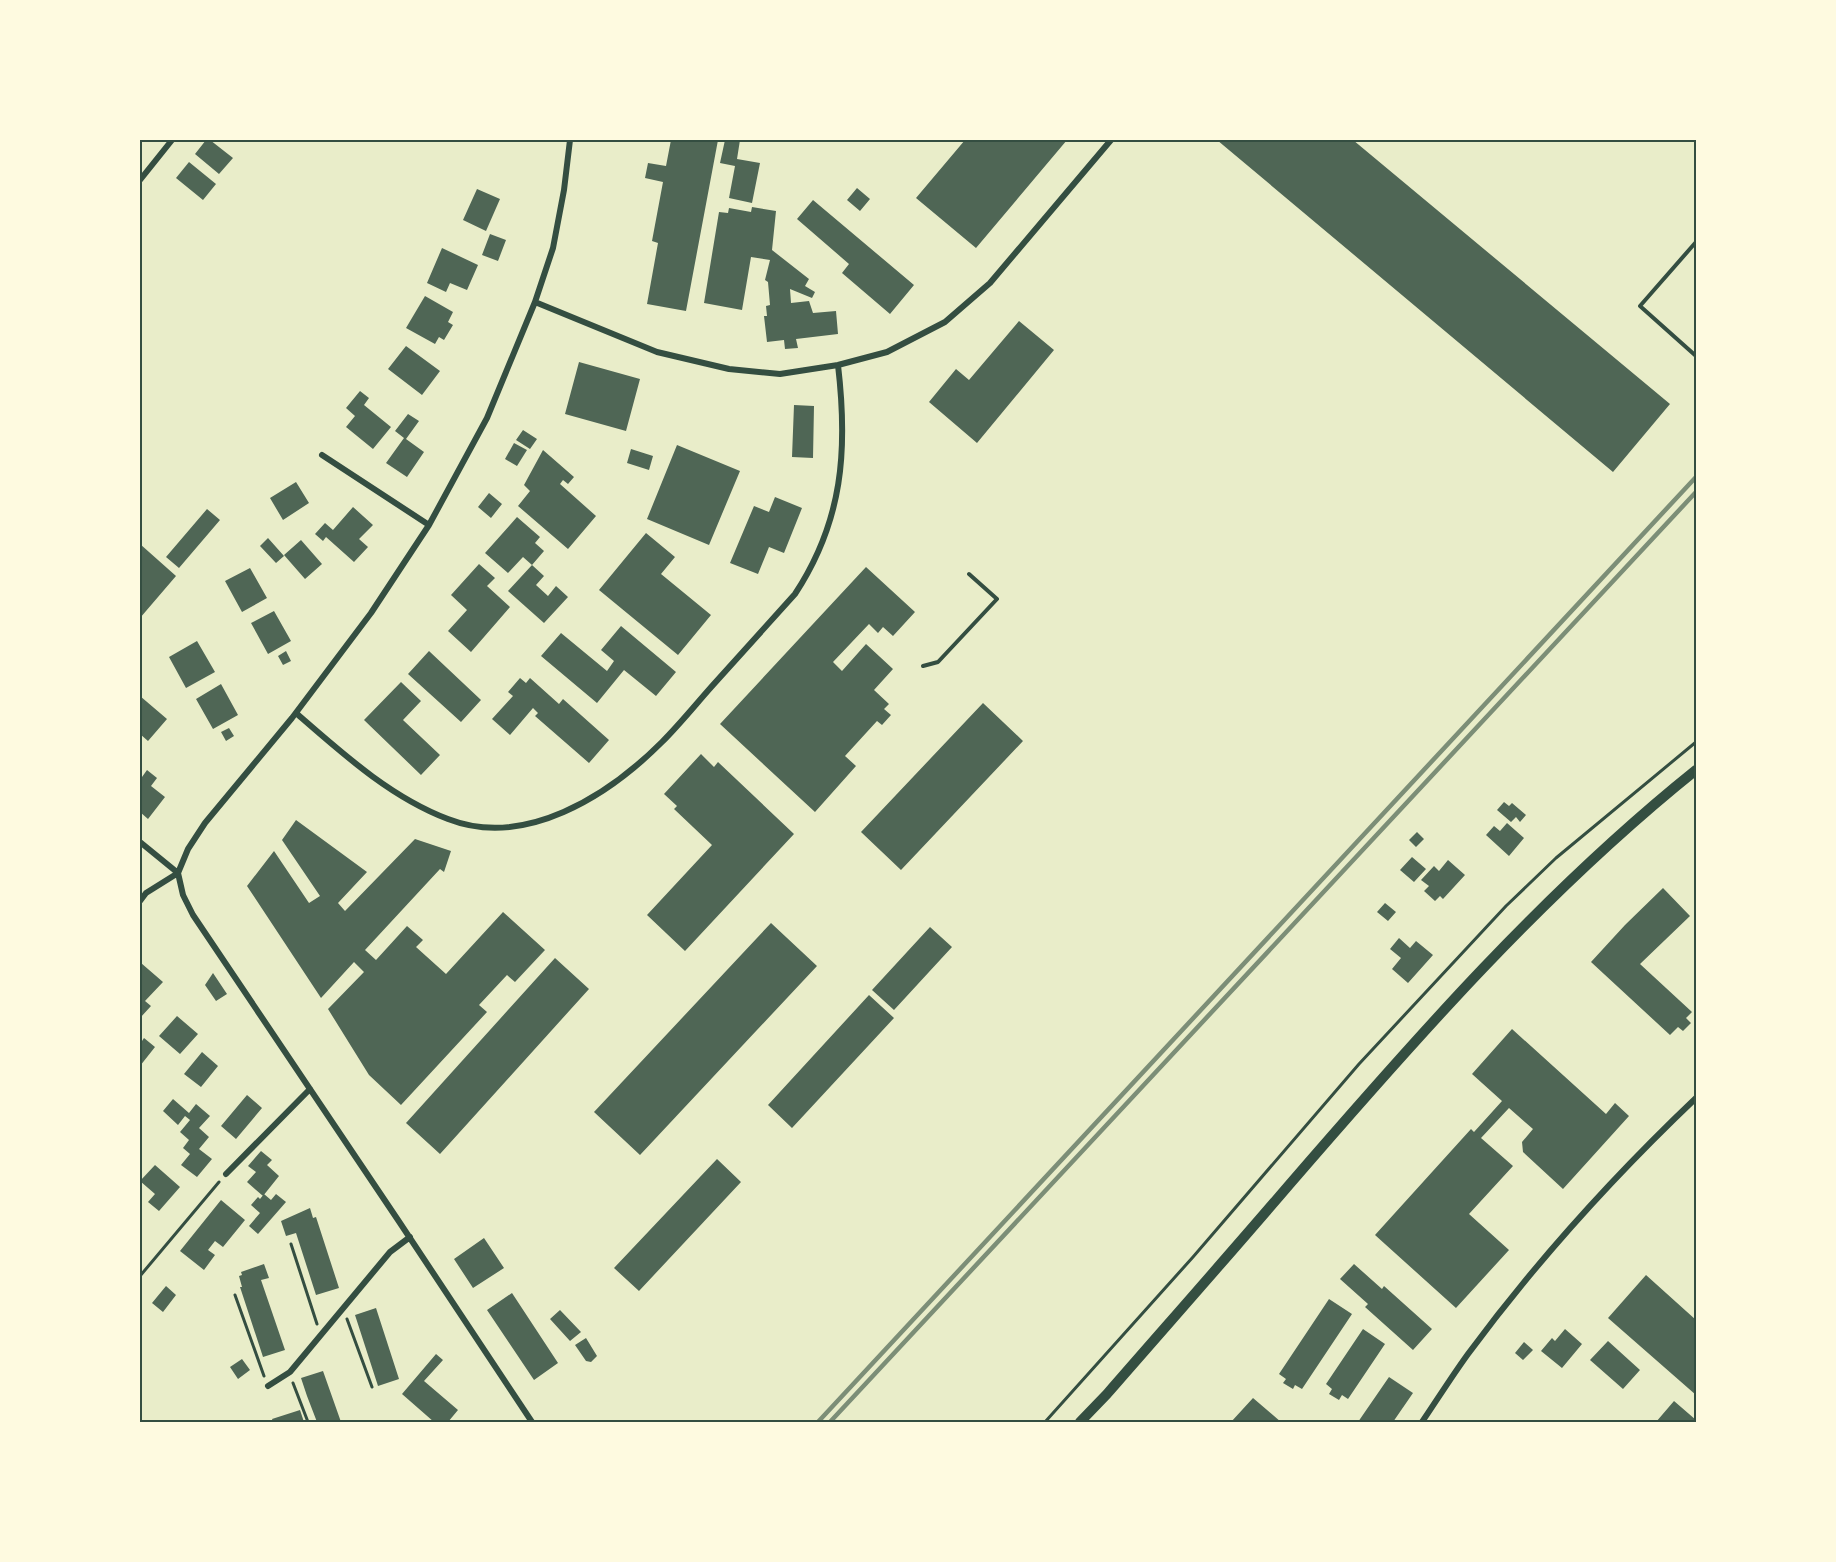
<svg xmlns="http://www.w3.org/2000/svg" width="1836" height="1562" font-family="'Open Sans',sans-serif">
  <rect width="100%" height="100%" fill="#e9edc9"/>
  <path fill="#4f6655" d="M206,140h4l23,18 -14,16 -24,-20z
    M671,140h47l-32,171 -39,-7 11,-61 -6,-2 11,-59 -18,-4 3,-15 18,3z
    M725,140h15l-3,19 23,4 -8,40 -23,-5 6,-32 -15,-3z
    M965,140h102l-91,108 -60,-50z
    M1217,140h136l317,264 -57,68z
    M189,162l27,22 -13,16 -27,-22z
    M857,188l13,11 -10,12 -13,-11z
    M477,189l23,10 -14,32 -23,-11z
    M813,200l101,85 -24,29 -48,-41 7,-9 -52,-45z
    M752,207l24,4 -4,39 37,29 -4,7 10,6 -3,6 -22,-9 1,14 18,-2 4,12 23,-2 2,23 -42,5 2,9 -13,1 -1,-9 -17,2 -3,-26h3l-1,-10 4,-1 -2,-23 -3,-2 5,-20 -19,-3 -9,53 -38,-7 15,-91 9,1 1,-5 22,4z
    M490,234l16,6 -8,21 -16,-6z
    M442,248l36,17 -11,25 -17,-7 -4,9 -19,-9z
    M425,296l28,16 -5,10 5,3 -9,15 -5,-3 -4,7 -29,-16z
    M1019,321l35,29 -77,93 -48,-41 27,-33 13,11z
    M406,346l34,25 -18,24 -34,-26z
    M579,362l61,17 -14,52 -61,-17z
    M360,391l9,7 -5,7 27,22 -18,22 -27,-22 9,-11 -9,-8z
    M794,405l20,1 -1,52 -21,-1z
    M408,414l11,7 -13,18 18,13 -17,25 -21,-14 18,-25 -9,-7z
    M523,430l14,9 -7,10 -14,-9z
    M514,443l13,7 -10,16 -12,-7z
    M677,445l63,26 -31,74 -62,-26z
    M631,449l22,7 -4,14 -22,-7z
    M543,450l31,27 -6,7 -5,-4 -3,4 36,32 -28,33 -50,-43 12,-15 -6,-6z
    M296,482l13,21 -26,17 -13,-22z
    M489,493l13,11 -11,14 -13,-11z
    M775,497l27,11 -18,45 -15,-6 -11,27 -28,-11 24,-57 15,6z
    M353,507l20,18 -14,14 9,8 -14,15 -28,-25 -3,4 -8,-7 10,-11 8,7z
    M207,509l13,11 -41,48 -13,-11z
    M517,517l23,20 -5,6 9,8 -12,14 -9,-8 -15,16 -23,-20z
    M646,533l29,24 -14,17 50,41 -33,40 -79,-65z
    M268,538l16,18 -8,7 -16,-17z
    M301,540l21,24 -17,15 -21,-24z
    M140,544l36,32 -36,42z
    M479,564l16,14 -8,8 23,21 -39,45 -23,-21 19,-21 -16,-15z
    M532,565l12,11 -8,9 12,11 8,-10 12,11 -24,26 -36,-32z
    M866,567l49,45 -22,24 -10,-9 -5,6 -9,-9 -36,38 9,9 24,-27 27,25 -19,21 15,14 -5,5 7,6 -9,10 -5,-4 -32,35 11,10 -41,46 -95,-88z
    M250,568l17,30 -25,14 -17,-31z
    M274,611l17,30 -23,13 -17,-31z
    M621,626l55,46 -20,24 -32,-26 -27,33 -56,-47 20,-23 46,38 7,-10 -13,-11z
    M197,641l18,31 -29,16 -17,-31z
    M286,651l5,10 -8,4 -5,-9z
    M429,651l52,49 -20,22 -53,-48z
    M520,678l6,5 4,-5 29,26 4,-5 46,41 -20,23 -54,-47 3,-3 -5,-5 -23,27 -18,-16 21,-23 -5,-4z
    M401,682l20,19 -18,19 37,35 -19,20 -57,-55z
    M221,684l17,31 -25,14 -17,-30z
    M140,696l27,23 -19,22 -8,-7z
    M983,703l40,38 -122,129 -40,-38z
    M229,728l5,8 -8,5 -5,-9z
    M701,754l13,13 4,-5 76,72 -109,117 -38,-36 65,-70 -38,-36 3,-3 -13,-12z
    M147,770l10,8 -6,8 14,11 -17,22 -8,-7v-37l2,2z
    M1504,802l5,4 3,-3 14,12 -6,7 -4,-5 -5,5 -14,-12z
    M296,820l71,52 -29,31 7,8 70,-72 36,12 -7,21 -4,-3 -75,81 11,10 31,-34 16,14 -7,7 30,27 57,-62 42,38 -30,32 -8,-7 -28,30 8,7 -86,93 -32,-30 -41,-66 36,-37 -10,-10 -33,36 -74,-112 27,-35 35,52 11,-7 -38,-56z
    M1507,823l17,15 -15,18 -23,-21 8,-9 6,5z
    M1417,832l7,7 -8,8 -7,-7z
    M1412,857l14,12 -12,13 -14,-12z
    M1448,860l17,15 -22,24 -3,-3 -5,5 -11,-10 5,-5 -8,-6 13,-14 5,5z
    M1663,888l27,28 -50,48 52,48 -6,6 5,5 -8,8 -5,-4 -8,8 -79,-73 34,-37z
    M1385,903l11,9 -8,9 -11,-9z
    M771,923l46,43 -177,189 -46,-43z
    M930,927l22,20 -58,63 -22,-20z
    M1399,938l11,10 6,-7 17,14 -25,28 -16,-14 9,-11 -11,-9z
    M555,958l34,31 -149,165 -34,-31z
    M141,963l22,19 -18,19 6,5 -11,12v-53z
    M213,973l14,21 -11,7 -11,-16z
    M869,995l25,23 -102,110 -24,-23z
    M177,1016l21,18 -18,20 -21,-18z
    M1512,1029l94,85 9,-11 14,13 -66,73 -40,-37 -1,-10 11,-13 -24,-21 -28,30 32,28 -44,48 40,36 -53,58 -81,-73 96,-106 3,3 28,-31 -30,-27z
    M144,1038l11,9 -15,19v-22z
    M202,1052l16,14 -17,21 -17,-13z
    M247,1095l15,13 -26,31 -15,-13z
    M173,1099l16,14 7,-9 14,12 -11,12 10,9 -10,12 13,10 -15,18 -16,-12 9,-11 -7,-6 6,-8 -9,-8 10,-12 -5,-4 -7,9 -15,-14z
    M261,1151l11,9 -5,5 12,11 -16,20 -16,-14 9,-10 -8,-6z
    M717,1159l24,23 -102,109 -25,-23z
    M155,1165l25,22 -21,24 -11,-9 7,-8 -15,-13z
    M264,1194l7,6 5,-6 10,8 -28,32 -9,-8 11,-13 -9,-8 7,-8 2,2z
    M221,1200l24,20 -22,27 -8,-6 -7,9 7,5 -11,15 -24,-19z
    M310,1208l3,10 3,-1 23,71 -23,7 -20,-62 -10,3 -5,-15z
    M484,1238l20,30 -31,20 -19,-29z
    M264,1264l5,14 -8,2 24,70 -22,7 -23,-70h2l-3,-11 3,-1 -1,-3z
    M1354,1264l28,25 2,-3 48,43 -19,21 -48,-43 3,-3 -28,-25z
    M1646,1275l50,45v75l-88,-77z
    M166,1286l10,9 -13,17 -11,-9z
    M512,1293l46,70 -24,17 -47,-70z
    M1329,1299l23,15 -50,75 -7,-4 -2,4 -10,-6 3,-4 -7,-5z
    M376,1308l23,71 -21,7 -23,-71z
    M560,1310l21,22 -11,9 -20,-22z
    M1363,1329l22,15 -37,55 -6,-4 -3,5 -10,-6 3,-5 -6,-5z
    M1565,1329l17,15 -20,24 -21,-17 11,-13 3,3z
    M586,1338l11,18 -6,6 -5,-1 -11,-16z
    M1608,1341l32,29 -17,19 -33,-29z
    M1524,1342l9,8 -10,10 -8,-7z
    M436,1354l7,6 -19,21 34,29 -10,12h-14l-32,-28z
    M242,1359l8,11 -12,9 -8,-12z
    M323,1371l18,51h-24l-10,-26 -6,-18z
    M1389,1377l24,16 -20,29h-35z
    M1253,1398l28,24h-50z
    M1674,1401l22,19v2h-40z
    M300,1410l4,12h-31l-1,-3z"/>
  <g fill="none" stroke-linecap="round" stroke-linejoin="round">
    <path stroke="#344e41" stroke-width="3" d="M291,1244l26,80
      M140,1276l79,-94
      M235,1295l29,81
      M347,1319l25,68
      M293,1383l15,39
      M1045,1422l148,-165 166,-193 147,-158 50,-48 140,-116"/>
    <path stroke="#344e41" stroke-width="4" d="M1696,242l-56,64 56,50
      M923,666l15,-4 59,-63 -28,-25"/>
    <path stroke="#344e41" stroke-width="6" d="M140,180l32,-40
      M535,302l122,50 72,17 51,5 58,-9 49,-13 58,-30 45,-39 121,-143
      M322,455l107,70
      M296,713c46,40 94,84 152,106 77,30 160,-23 214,-77 18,-18 34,-38 51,-57 28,-31 55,-61 82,-91 48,-73 53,-144 43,-229
      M140,842l38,31 5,22 10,20 205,305 134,202
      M178,873l10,-24 17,-26 87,-105 79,-105 58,-88 58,-107 48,-116 18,-54 11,-58 6,-50
      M140,901l6,-8 32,-20
      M226,1174l84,-85
      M268,1386l22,-14 100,-120 20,-15
      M1422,1422c15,-22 30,-46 46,-68 68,-92 145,-177 228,-256"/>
    <path stroke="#344e41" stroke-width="10" d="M1080,1422l27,-28c61,-70 122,-139 182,-209 127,-147 256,-294 407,-415"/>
    <path stroke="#7c8e77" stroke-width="4.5" d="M818,1422l878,-945
      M830,1422l866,-930"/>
  </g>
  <rect width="1836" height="1562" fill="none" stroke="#fefae0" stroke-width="282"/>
  <rect x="141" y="141" width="1554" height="1280" fill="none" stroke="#344e41" stroke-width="2"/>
</svg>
